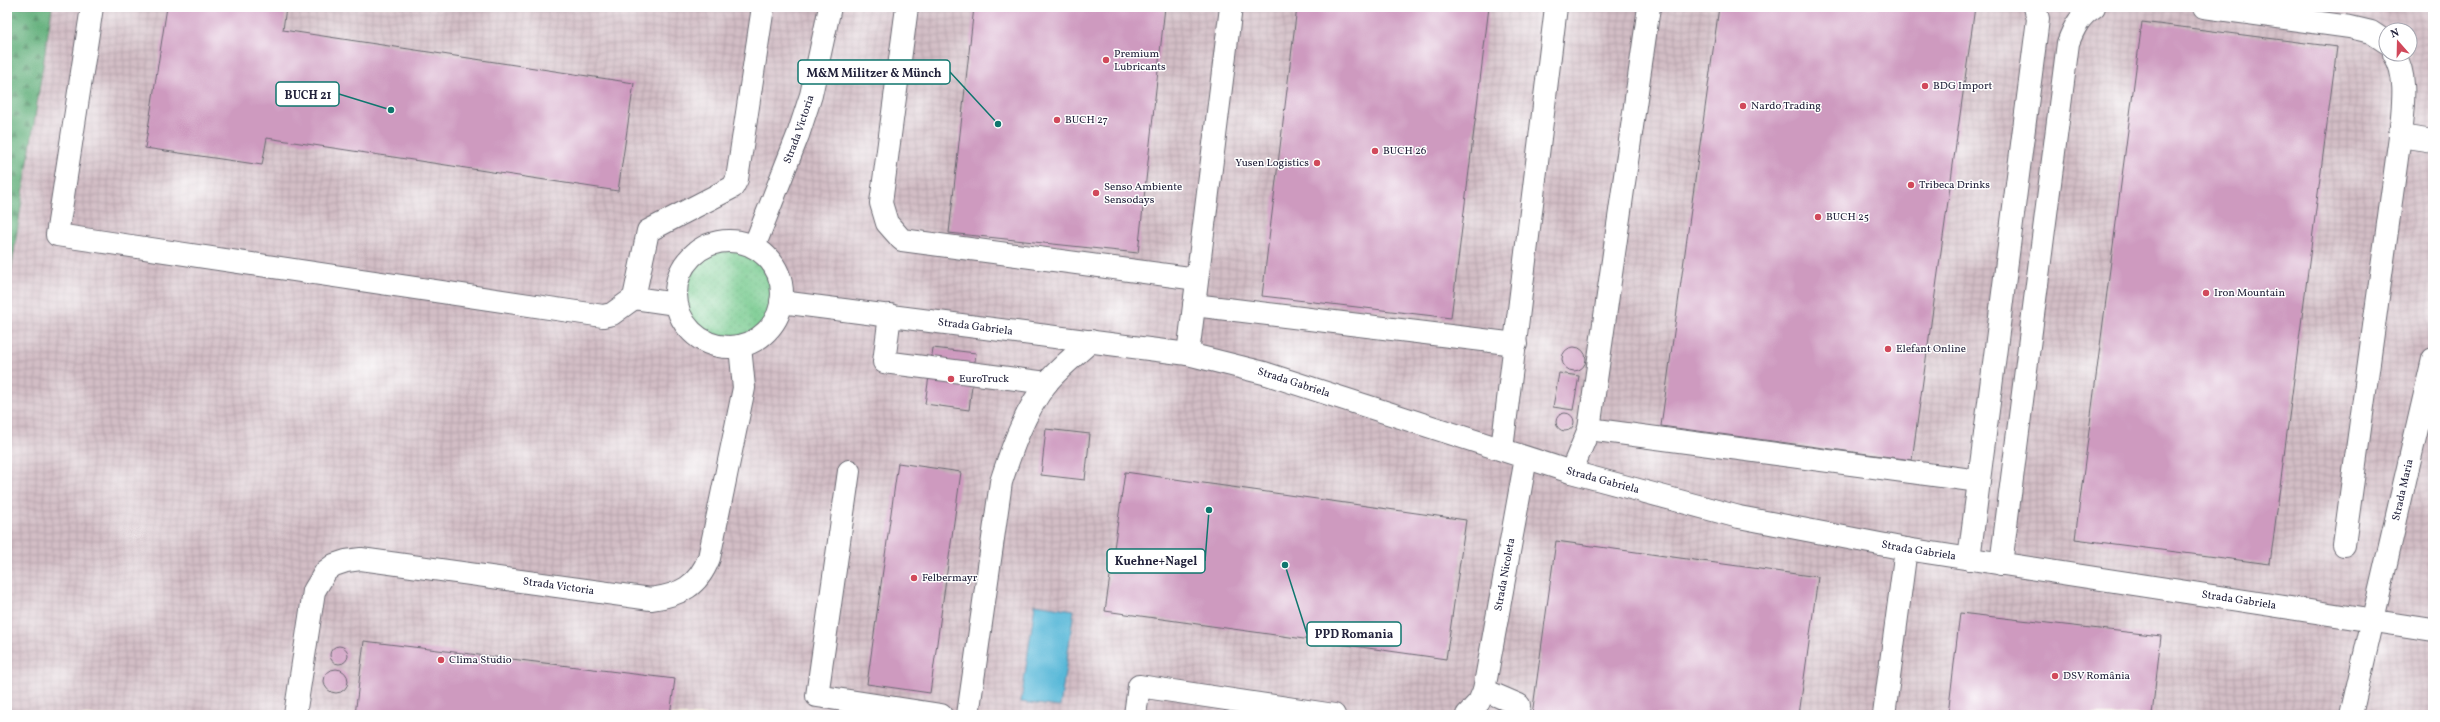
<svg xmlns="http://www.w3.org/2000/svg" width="2440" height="722" font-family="Vollkorn,serif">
  <defs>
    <pattern id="industrial-grid" width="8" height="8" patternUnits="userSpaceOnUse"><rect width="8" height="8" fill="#d2bdc5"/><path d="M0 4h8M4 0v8" fill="none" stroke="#b4a2aa"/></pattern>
    <pattern id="grass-dots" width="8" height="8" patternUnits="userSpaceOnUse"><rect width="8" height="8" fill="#74c98c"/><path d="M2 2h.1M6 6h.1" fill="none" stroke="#64ac7a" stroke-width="1.8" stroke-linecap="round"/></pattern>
    <pattern id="forest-firs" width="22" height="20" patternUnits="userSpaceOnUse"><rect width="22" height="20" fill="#5fad78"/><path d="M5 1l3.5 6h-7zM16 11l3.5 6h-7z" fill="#4e8c64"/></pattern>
  </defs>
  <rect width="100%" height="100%" fill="#fff"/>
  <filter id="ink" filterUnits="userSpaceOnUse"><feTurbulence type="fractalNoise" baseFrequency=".025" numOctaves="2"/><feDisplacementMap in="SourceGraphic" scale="8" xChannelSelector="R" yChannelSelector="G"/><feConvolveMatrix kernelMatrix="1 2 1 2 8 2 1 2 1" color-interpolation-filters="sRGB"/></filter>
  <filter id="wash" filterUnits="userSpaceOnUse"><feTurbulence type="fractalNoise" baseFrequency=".012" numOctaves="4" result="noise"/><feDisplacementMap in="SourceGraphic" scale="16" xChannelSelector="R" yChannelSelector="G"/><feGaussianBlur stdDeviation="0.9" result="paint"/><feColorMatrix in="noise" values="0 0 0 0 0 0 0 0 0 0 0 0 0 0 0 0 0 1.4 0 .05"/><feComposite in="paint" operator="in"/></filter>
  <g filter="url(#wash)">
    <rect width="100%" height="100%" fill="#f2edd8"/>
    <path fill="url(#industrial-grid)" fill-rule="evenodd" d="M52,7h2381v708h-2426v-418zM2386,30h24v24h-24z"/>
    <path fill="url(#grass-dots)" stroke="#4b7664" d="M676 294a53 53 0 1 1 106 0a53 53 0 1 1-106 0Z"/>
    <path fill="url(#forest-firs)" stroke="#40685a" d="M7,7h45l-45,290z"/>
    <path fill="#59b8d8" stroke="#3e6d8a" d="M1035,604l39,6 -14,97 -39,-5z"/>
    <g id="blocks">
      <path fill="#ce9abf" d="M167,7h119l-3,23 351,53 -16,108 -351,-53 -5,27 -117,-17z
        M974,7h191l-27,246 -189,-20z
        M1297,7h192l-38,311 -189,-22z
        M1719,7h256l-63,453 -251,-34z
        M2142,22l195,25 -67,517 -195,-25z
        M1562 359a12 12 0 1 1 24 0a12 12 0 1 1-24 0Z
        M933,348l43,5 -7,57 -44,-6z
        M1559,373l20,3 -6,34 -20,-3z
        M1556 422a9 9 0 1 1 18 0a9 9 0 1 1-18 0Z
        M1046,429l44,5 -5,46 -44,-5z
        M898,463l63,9 -31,221 -63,-9z
        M1125,472l341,48 -20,139 -341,-48z
        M1556,541l262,36 -19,138h-267z
        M1960,613l201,23 -9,79h-204z
        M364,641l311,38 -5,36h-315z
        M330 655a9 9 0 1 1 18 0a9 9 0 1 1-18 0Z
        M324 681a12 12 0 1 1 24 0a12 12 0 1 1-24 0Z"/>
    </g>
  </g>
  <g filter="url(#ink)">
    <use href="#blocks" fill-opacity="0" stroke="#6b6972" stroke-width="1"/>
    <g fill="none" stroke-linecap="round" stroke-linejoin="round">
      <g stroke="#6b6972" stroke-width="24">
        <g id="minor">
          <path d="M92,7l-35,228 546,81 9,-2 22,-16 14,-67 85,-44 4,-8 26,-172"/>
          <path d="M907,7l-26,196 6,20 15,17 295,39"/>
          <path d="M2204,7l146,20 21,5 15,10"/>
          <path d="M2400,136l33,5"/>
          <circle cx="729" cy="294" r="53"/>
          <path id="s1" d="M754,247l44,-112 13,-40 19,-88"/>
          <path d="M634,298l42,6"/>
          <path id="s2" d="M781,302l407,52 76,19 307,99 168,45 167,32 527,81"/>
          <path d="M1194,305l322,39"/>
          <path d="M890,315l-6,47 163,21"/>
          <path d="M1188,354l43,-347"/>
          <path d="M1589,429l390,52"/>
          <path d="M1502,449l54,-442"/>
          <path d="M849,471l-32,225 124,19"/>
          <path d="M1571,472l18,-43 60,-422"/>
          <path d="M2344,545l56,-409c2,-24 9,-60 -6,-82"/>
          <path d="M1969,559l69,-540 -3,-12"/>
          <path d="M2001,564l67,-521c6,-16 12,-27 26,-36"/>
          <path d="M1484,690l35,15 -2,10"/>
          <path id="s3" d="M295,715l19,-124 12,-20 8,-6 12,-4 15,-2 290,40c30,-4 47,-13 58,-41l35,-170 -4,-42"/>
          <path d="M968,715l33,-233c11,-34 23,-69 45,-98 13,-16 30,-29 45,-43"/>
          <path d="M1135,715l4,-29 195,29"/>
          <path id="s4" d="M1467,715l12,-13 5,-12 42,-232"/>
          <path d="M1884,715l22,-166"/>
          <path id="s5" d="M2351,715l82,-356"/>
        </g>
      </g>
      <use href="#minor" stroke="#fff" stroke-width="22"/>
    </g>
  </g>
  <g fill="#d1495b" stroke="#fff" stroke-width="1.5">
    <circle cx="1106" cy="60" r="4"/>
    <circle cx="1925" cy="86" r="4"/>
    <circle cx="1743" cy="106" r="4"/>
    <circle cx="1057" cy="120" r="4"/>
    <circle cx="1375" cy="151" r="4"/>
    <circle cx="1317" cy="163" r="4"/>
    <circle cx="1911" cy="185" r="4"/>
    <circle cx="1096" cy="193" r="4"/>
    <circle cx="1818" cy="217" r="4"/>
    <circle cx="2206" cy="293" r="4"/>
    <circle cx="1888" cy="349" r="4"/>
    <circle cx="951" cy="379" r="4"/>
    <circle cx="914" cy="578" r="4"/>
    <circle cx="441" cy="660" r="4"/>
    <circle cx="2055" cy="676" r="4"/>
  </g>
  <g text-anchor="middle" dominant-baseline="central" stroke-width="3" stroke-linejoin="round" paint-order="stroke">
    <g font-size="11" fill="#22223b" stroke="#fff" text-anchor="start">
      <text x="1114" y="54">Premium<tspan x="1114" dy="13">Lubricants</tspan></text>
      <text x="1933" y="86">BDG Import</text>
      <text x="1751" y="106">Nardo Trading</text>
      <text x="1065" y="120">BUCH 27</text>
      <text x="1383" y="151">BUCH 26</text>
      <text x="1309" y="163" text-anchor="end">Yusen Logistics</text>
      <text x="1919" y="185">Tribeca Drinks</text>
      <text x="1104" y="187">Senso Ambiente<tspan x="1104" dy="13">Sensodays</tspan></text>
      <text x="1826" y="217">BUCH 25</text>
      <text x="2214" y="293">Iron Mountain</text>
      <text x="1896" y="349">Elefant Online</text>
      <text x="959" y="379">EuroTruck</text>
      <text x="922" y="578">Felbermayr</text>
      <text x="449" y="660">Clima Studio</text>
      <text x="2063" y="676">DSV România</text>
    </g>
    <g font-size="11" fill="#22223b" stroke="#fff">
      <text stroke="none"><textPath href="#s1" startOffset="126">Strada Victoria</textPath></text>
      <text stroke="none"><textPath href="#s2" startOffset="196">Strada Gabriela</textPath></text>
      <text stroke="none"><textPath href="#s2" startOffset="520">Strada Gabriela</textPath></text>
      <text stroke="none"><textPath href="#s2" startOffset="844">Strada Gabriela</textPath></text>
      <text stroke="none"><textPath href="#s5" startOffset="231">Strada Maria</textPath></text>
      <text stroke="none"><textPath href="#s2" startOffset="1168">Strada Gabriela</textPath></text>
      <text stroke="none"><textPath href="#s4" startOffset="148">Strada Nicoleta</textPath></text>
      <text stroke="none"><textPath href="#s3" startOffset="386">Strada Victoria</textPath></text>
      <text stroke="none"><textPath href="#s2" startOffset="1492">Strada Gabriela</textPath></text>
    </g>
  </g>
  <path fill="none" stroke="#0f766e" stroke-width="1.5" d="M998 124L950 72M391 110L339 94M1209 510L1205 561M1285 565L1307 634"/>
  <g fill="#0f766e" stroke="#fff" stroke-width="1.5">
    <circle cx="998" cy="124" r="4"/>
    <circle cx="391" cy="110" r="4"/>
    <circle cx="1209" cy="510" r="4"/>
    <circle cx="1285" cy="565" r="4"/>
  </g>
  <g fill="#fff" stroke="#0f766e" stroke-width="1.5">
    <rect x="798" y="60" width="152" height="24" rx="4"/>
    <rect x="276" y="82" width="63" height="24" rx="4"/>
    <rect x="1107" y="549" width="98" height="24" rx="4"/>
    <rect x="1307" y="622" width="94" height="24" rx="4"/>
  </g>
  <g font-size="12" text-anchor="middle" font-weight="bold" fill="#22223b">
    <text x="874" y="77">M&amp;M Militzer &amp; Münch</text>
    <text x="308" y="99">BUCH 21</text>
    <text x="1156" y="565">Kuehne+Nagel</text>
    <text x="1354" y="638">PPD Romania</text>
  </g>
  <rect width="2440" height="722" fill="none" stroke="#fff" stroke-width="24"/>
  <g transform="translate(2398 42) rotate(340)"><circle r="19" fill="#ffffff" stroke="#a7a7b1"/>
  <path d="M0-3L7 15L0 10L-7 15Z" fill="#d1495b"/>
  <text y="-6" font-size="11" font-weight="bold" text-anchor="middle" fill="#22223b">N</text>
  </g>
</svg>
